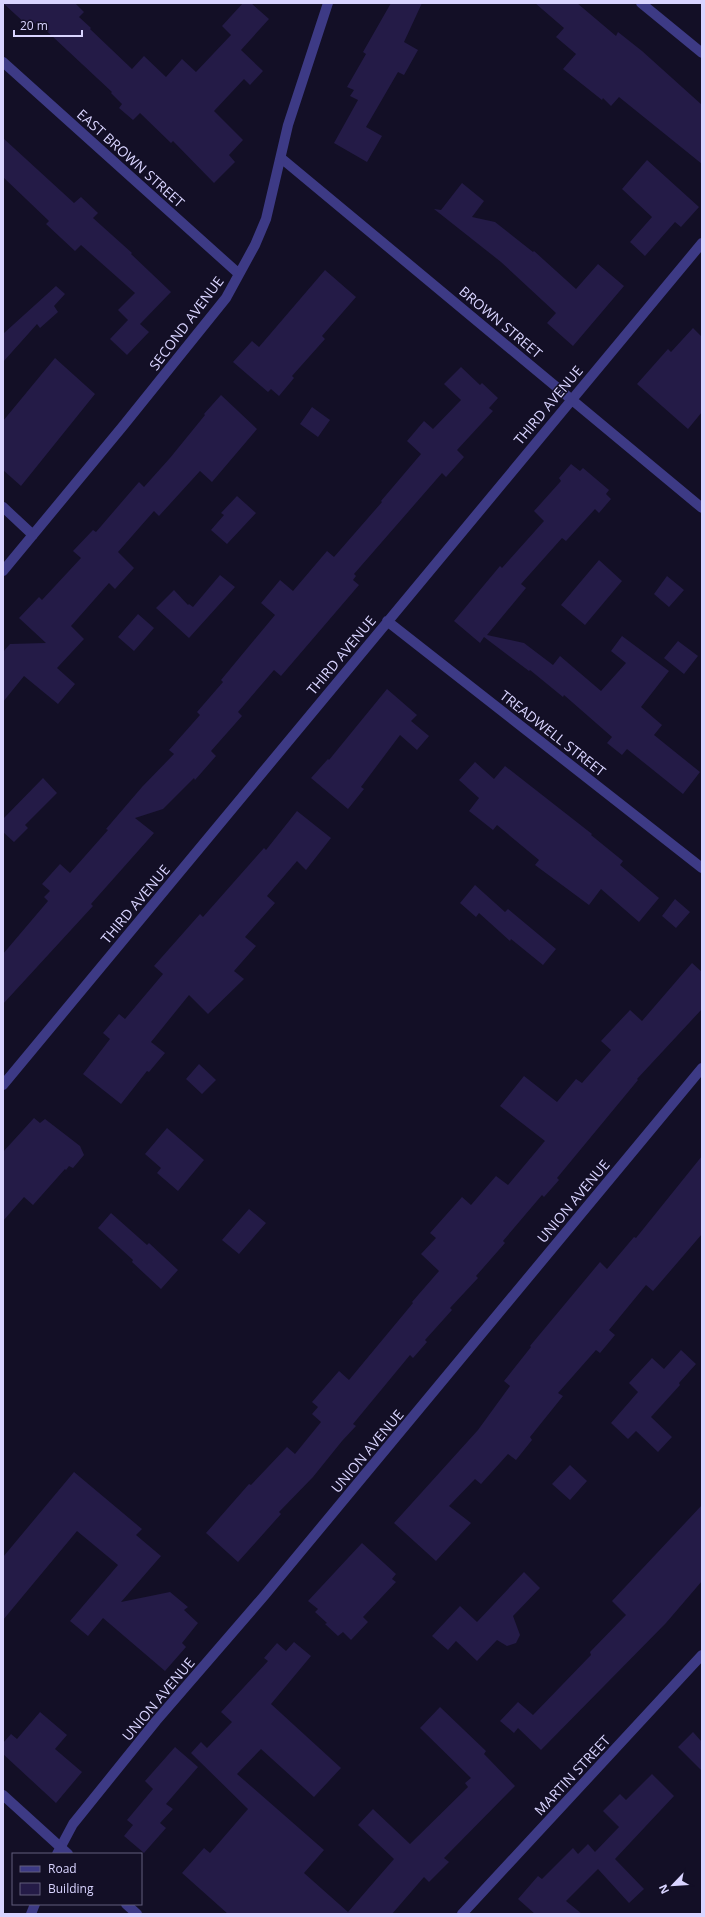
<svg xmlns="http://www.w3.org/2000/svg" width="705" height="1917" font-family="'Open Sans',sans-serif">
  <rect width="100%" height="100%" fill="#130f26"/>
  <path fill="#241b47" d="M3,3h72l9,9 -5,5 12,11 -1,1 42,40 12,-13 22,21 16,-18 14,13 35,-37 -9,-9 21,-23h8l18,16 -28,31 22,21 -13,14 -6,-6 -30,32 29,29 -14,15 6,7 -21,21 -41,-42 -2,2 -31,-30 -7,7 -14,-12 3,-4 -11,-11 1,-1 -75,-70 -1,2 -4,-3 -4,5z
    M391,3h31l-18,39 14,8 -14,25 -6,-3 -32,55 16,9 -15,26 -33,-19 24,-43 -8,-4 4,-6 -7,-3 19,-33 -3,-2z
    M535,3h42l39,33 2,-4 24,19 60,54v59l-83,-67 -8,9 -8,-8 -1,2 -39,-31 13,-15 -20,-17 8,-9z
    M3,138l71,65 7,-6 17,16 -5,5 39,35 -1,1 40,38 -31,32 9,8 -22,23 -17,-16 18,-19 -10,-10 17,-17 -54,-48 -6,6 -29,-27 3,-3 -46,-44z
    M647,160l52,47 -18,20 -6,-5 -30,34 -15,-14 22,-25 -30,-28z
    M462,183l22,18 -12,16 23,5 38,30 1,-1 42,38 22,-25 26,22 -51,60 -26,-23 9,-10 -55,-51 -67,-53 7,1z
    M325,270l31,27 -34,39 3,3 -33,37 2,2 -15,18 -8,-7 -3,3 -35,-30 19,-21 7,6z
    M56,286l9,8 -11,12 4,6 -18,16 -3,-4 -34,38v-28z
    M693,328l9,9v75l-14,17 -51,-45 31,-35 3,3z
    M55,358l40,36 -74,92 -18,-16v-49z
    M461,367l19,18 2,-2 16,15 -9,10 4,3 -36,39 7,7 -18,20 -4,-4 -88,101 2,2 -3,4 6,5 -78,91 -7,-6 -36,42 4,4 -31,35 5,5 -21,24 -1,-2 -31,31 -28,9 19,15 -63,71 2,2 -90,98v-50l45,-53 -4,-4 6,-6 -8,-7 18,-20 10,9 38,-43 -2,-1 36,-42 32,-33 -5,-4 31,-35 -3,-3 26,-30 -2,-2 54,-65 -14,-12 19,-23 13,11 34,-40 7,6 48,-55 -1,-1 40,-47 -14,-13 17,-20 9,8 28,-29 -17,-16z
    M221,395l36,34 -45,53 -12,-11 -41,45 -5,-5 -36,41 16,16 -19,21 -6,-6 -38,43 13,13 -27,29 18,16 -17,20 -34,-28 -21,26v-50l7,-8 36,-1 -27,-25 20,-21 3,3 39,-42 -8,-7 20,-21 3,2 43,-50 5,5 26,-29 35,-43 -1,-1z
    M312,407l18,13 -12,17 -18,-13z
    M571,464l9,7 3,-3 26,22 -3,4 5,5 -12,14 -4,-4 -29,32 -4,-3 -41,46 5,4 -39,47 37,8 29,22 7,-9 41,35 25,-28 -15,-12 11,-15 47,35 -28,36 21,18 -8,10 46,37 -17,22 -56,-45 -5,6 -15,-12 5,-6 -48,-42 -1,2 -33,-27 -1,1 -45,-34 -4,6 -26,-22 46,-55 2,2 42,-47 -10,-10 27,-30 -2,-3z
    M237,496l19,17 -29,31 -16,-14 13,-15 -3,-2z
    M599,560l23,21 -37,44 -24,-20z
    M220,575l15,12 -46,51 -33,-30 18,-18 14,15 1,-1 4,3z
    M667,576l17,14 -15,17 -15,-13z
    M138,614l16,14 -20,23 -16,-14z
    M678,641l20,15 -14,18 -20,-16z
    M387,689l30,26 -6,6 18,15 -12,14 -17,-15 -39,52 3,2 -16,20 -37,-31 17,-19 1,1z
    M475,762l19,17 11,-13 87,68 -1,1 32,26 -3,4 39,33 -20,24 -38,-33 -12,16 -54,-40 4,-5 -42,-35 -4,5 -24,-19 10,-13 -20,-18z
    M43,778l14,15 -32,32 3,3 -14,14 -11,-10v-13z
    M297,811l34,27 -25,32 -9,-9 -30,35 8,7 -30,34 11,9 -22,25 10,8 -36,35 -19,-19 -38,47 14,11 -16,19 -2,-1 -26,33 -38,-30 27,-35 -7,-6 16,-19 6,5 38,-45 -9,-8 46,-52 3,3 61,-69 2,2z
    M475,885l30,27 3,-3 48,40 -13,16 -32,-26 -1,2 -31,-28 -3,4 -16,-14z
    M675,899l15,13 -14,16 -14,-12z
    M692,963l10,9v37l-65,70 1,1 -81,98 2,2 -15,17 -2,-2 -39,46 2,2 -29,33 2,2 -28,30 2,2 -27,30 2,2 -14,16 -3,-3 -57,69 3,2 -14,15 -29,36 -34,35 2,2 -43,48 -32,-29 43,-49 2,1 36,-38 8,7 26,-32 -9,-8 6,-7 -6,-5 27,-31 10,9 64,-77 -1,-1 27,-31 -18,-17 15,-16 -6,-5 32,-36 9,8 25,-29 12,9 36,-43 1,-1 -45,-35 24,-30 33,26 19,-23 6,4 29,-33 -10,-9 29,-31 12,11z
    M199,1064l17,16 -14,14 -16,-15z
    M34,1118l6,5 5,-4 35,27 4,9 -11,13 -4,-2 -3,4 -1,-1 -32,36 -9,-8 -21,24v-69z
    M167,1128l37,32 -26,31 -21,-18 4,-5 -16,-14z
    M702,1156v78l-49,57 -7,-6 -37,45 6,5 -15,18 -4,-3 -38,43 5,3 -33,41 2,3 -16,20 -8,-6 -27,30 -6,-5 -26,27 22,17 -35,38 -42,-38 84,-93 32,-44 -6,-5 27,-34 -1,-1 70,-84 7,7 27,-32 2,1z
    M249,1209l17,14 -27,31 -17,-14z
    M111,1213l36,32 2,-2 29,27 -17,19 -29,-27 1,-2 -35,-32z
    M681,1350l15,14 -17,19 1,2 -29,32 21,20 -14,15 -22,-21 -8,8 -17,-16 27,-31 -9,-9 23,-25 12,11z
    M570,1465l17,16 -17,19 -18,-16z
    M74,1472l68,57 -6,6 25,21 -40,46 49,-10 18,15 -4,3 14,13 -16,20 4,4 -21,24 -62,-53 -15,18 -18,-15 48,-56 -41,-34 -74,89v-63z
    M702,1505v76l-36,42 -125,127 -23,-22 -4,5 -14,-12 18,-19 15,13 58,-60 -1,-3 36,-37 -14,-14z
    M362,1543l34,31 -4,5 4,3 -33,35 5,5 -17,18 -8,-8 -5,4 -13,-12 2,-1 -12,-11 3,-3 -10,-8z
    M524,1572l16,16 -27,28 7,19 -4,8 -9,3 -10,-6 -20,21 -21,-20 -8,9 -16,-14 28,-30 17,16z
    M294,1642l17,14 -40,48 70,64 -27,29 -53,-48 -24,25 87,76 -20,23 44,39 46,-53 -36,-34 15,-16 37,35 58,-57 -3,-4 6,-5 -51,-50 20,-21 46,44 -2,3 31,32 -71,72 5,4 -20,20 -5,-5 -32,37h-164l-46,-41 22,-25 6,5 38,-44 -57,-56 10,-11 6,6 25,-26 -11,-10 47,-51 -4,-3 13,-15 9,8z
    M40,1712l27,23 -12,14 27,23 -26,31 -53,-49v-11l8,-9 6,5z
    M693,1732l9,10v29l-24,-24z
    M175,1747l23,20 -32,37 7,5 -13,14 6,5 -22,25 -20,-17 9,-11 -6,-5 26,-31 -8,-8z
    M652,1774l22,22 -59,63 29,30 -15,14 -31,-34 -32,32 16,13h-47l-17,-15 20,-23 4,3 31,-31 5,6 10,-10 7,8 24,-25 -16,-16 17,-17 6,6z"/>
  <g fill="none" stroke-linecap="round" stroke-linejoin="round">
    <path stroke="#3d3a85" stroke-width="10" d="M641,3l61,50
      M3,62l236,212
      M281,158l421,350
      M3,507l30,28
      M3,571l120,-145 103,-128 29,-53 11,-26 22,-94 40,-122
      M387,621l315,247
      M3,1085l699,-842
      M57,1854l16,-30 83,-103 108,-125 438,-528
      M31,1914l4,-10
      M462,1914l240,-259"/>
    <path stroke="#3d3a85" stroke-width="10" d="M3,1795l65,59
      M126,1904l11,10"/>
  </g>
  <g text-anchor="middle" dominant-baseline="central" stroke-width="3" stroke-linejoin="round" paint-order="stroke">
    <g font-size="14" fill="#d9d4ff" stroke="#130f26">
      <text transform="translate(131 158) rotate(42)">EAST BROWN STREET</text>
      <text transform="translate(501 322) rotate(40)">BROWN STREET</text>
      <text transform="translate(186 323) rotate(-53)">SECOND AVENUE</text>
      <text transform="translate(548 405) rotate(-50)">THIRD AVENUE</text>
      <text transform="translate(341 655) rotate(-50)">THIRD AVENUE</text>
      <text transform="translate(553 733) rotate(38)">TREADWELL STREET</text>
      <text transform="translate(135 904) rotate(-50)">THIRD AVENUE</text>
      <text transform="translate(573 1201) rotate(-50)">UNION AVENUE</text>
      <text transform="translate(367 1451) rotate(-50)">UNION AVENUE</text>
      <text transform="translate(158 1699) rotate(-50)">UNION AVENUE</text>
      <text transform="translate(572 1775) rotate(-47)">MARTIN STREET</text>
    </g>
  </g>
  <rect width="705" height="1917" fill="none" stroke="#d9d4ff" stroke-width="8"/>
  <rect x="12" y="1853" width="130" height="52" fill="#130f26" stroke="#625e7d"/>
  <rect x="20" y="1866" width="20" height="6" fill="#3d3a85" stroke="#625e7d"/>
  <text x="48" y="1873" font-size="12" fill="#d9d4ff">Road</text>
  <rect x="20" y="1883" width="20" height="12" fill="#241b47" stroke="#625e7d"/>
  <text x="48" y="1893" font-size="12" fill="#d9d4ff">Building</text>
  <g transform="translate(673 1885) rotate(245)" stroke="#130f26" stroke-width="3" paint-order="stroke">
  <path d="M0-3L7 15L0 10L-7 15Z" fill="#d9d4ff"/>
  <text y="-6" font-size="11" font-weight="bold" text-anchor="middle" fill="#d9d4ff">N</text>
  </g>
  <path d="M14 30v6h68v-6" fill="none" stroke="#d9d4ff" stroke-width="2"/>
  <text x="20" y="30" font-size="12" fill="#d9d4ff" stroke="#130f26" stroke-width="3" paint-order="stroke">20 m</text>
</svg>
